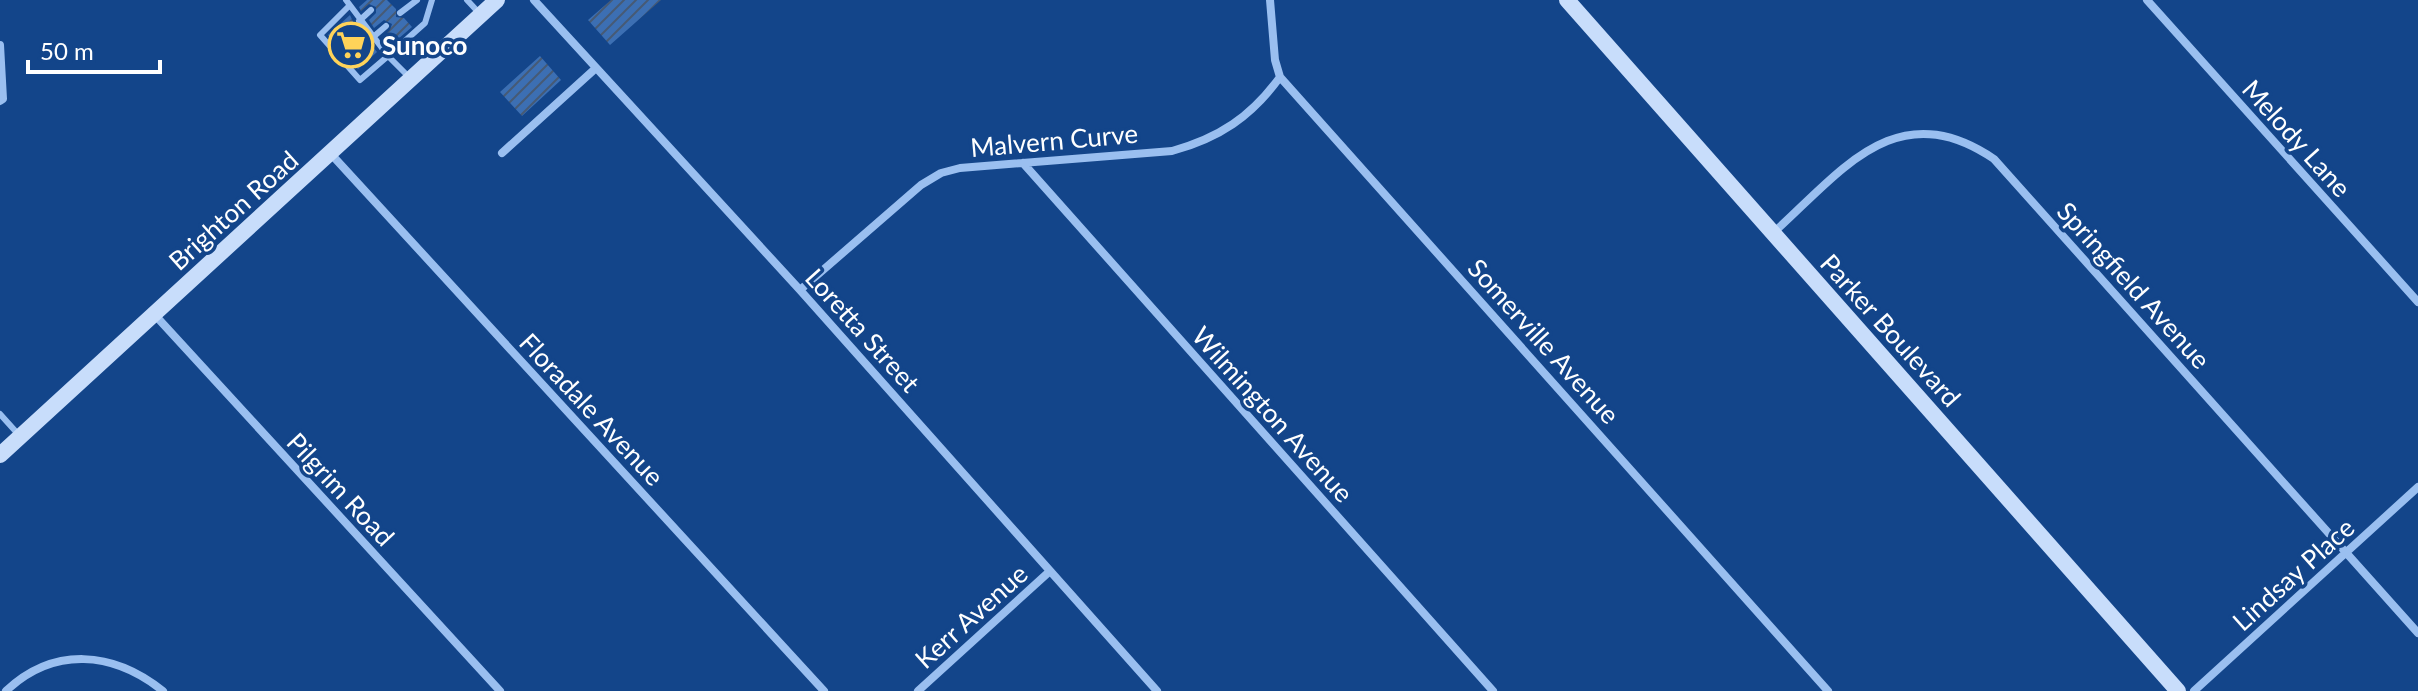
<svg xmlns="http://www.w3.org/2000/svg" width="2418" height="691" font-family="Lato,sans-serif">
  <defs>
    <pattern id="building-hatch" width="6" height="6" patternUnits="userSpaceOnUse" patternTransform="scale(2)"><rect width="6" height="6" fill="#3c6fb3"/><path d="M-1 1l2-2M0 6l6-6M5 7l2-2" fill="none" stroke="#465a75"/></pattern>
  </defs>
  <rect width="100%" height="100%" fill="#13458a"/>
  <path fill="url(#building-hatch)" d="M367,0h20l9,9v8l8,1 8,9 -14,12 -3,-4 -9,8 -4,-5 8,-8 2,-6 -8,-4 -10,8 -5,-8 7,-7v-6l-7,-3 -8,7 -2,-4z
    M611,0h50l-51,45 -22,-25z
    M350,15l4,9 23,28 -19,17 -30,-34z
    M540,56l21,24 -39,36 -22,-24z"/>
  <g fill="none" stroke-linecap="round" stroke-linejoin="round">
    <path stroke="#9abff0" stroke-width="6" d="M346,0l42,56 37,-33 7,-23
      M467,0l14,15
      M349,6l-29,29 40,45 28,-24 21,21
      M400,13l17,-13
      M359,21l12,-11
      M372,38l14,-12
      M0,414l18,20"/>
    <path stroke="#9abff0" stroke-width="8" d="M534,0l266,290 357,401
      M1270,0l5,60 5,17 548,614
      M2147,0l271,302
      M0,45l3,54 -3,2
      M502,153l94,-85
      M331,154l493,537
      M1023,163l470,528
      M1773,233c69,-62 123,-140 221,-74l424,474
      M800,290l121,-105 20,-12 19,-5 212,-17c47,-13 79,-34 108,-74
      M154,314l346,377
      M6,691c48,-45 107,-40 157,0
      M918,691l132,-120
      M2194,691l224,-204"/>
    <path stroke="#c8ddfb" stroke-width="16" d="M1567,0l611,691
      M0,455l497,-455"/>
  </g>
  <defs>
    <g id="supermarket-ring" transform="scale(2.3)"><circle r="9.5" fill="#13458a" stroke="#ffd359" stroke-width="1.5"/><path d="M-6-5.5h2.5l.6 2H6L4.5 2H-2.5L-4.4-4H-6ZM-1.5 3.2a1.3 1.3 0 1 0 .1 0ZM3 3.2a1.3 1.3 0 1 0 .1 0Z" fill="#ffd359"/></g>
  </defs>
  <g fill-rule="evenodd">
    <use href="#supermarket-ring" x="351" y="45"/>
  </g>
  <g text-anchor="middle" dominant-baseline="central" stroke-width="7" stroke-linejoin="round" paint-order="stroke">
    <g font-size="26" font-weight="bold" fill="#fff" stroke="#13458a" text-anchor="start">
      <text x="382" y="45">Sunoco</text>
    </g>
    <g font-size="26" fill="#fff" stroke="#13458a">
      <text transform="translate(2297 138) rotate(48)">Melody Lane</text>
      <text transform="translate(1054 140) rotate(-5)">Malvern Curve</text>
      <text transform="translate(233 210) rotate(-42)">Brighton Road</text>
      <text transform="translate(2134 285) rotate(48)">Springfield Avenue</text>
      <text transform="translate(863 330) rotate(48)">Loretta Street</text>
      <text transform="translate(1891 330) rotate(48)">Parker Boulevard</text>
      <text transform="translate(1544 341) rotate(48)">Somerville Avenue</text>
      <text transform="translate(592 409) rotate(47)">Floradale Avenue</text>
      <text transform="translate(1273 414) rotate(48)">Wilmington Avenue</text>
      <text transform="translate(341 489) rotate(47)">Pilgrim Road</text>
      <text transform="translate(2293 574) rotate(-42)">Lindsay Place</text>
      <text transform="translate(971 616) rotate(-42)">Kerr Avenue</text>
    </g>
  </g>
  <path d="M28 60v12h132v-12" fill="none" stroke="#ffffff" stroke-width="4"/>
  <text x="40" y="60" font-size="24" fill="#ffffff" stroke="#13458a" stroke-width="6" paint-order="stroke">50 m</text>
</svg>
